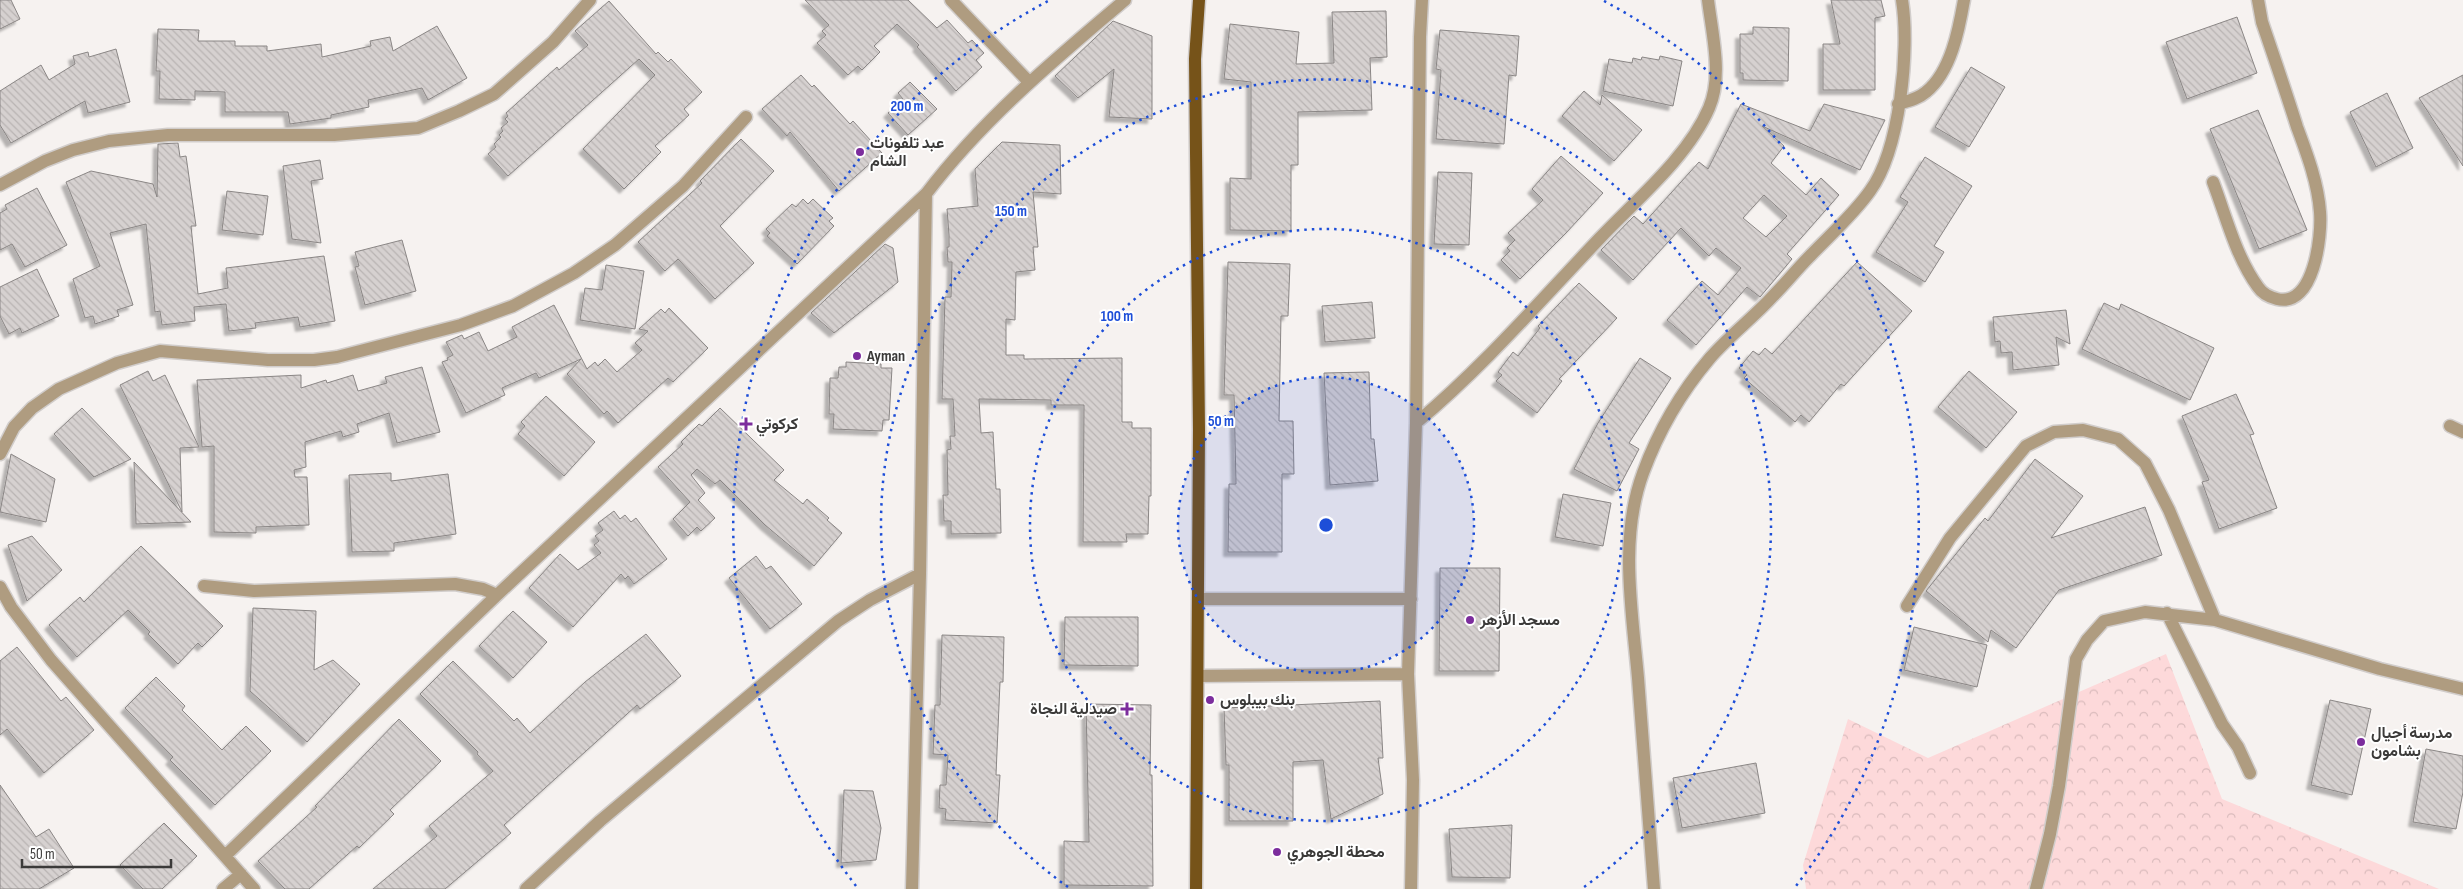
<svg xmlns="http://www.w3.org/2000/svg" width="2463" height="889" font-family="'Sofia Sans Condensed',Vazirmatn,sans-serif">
  <defs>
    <pattern id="forest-crowns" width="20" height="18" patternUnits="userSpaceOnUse" patternTransform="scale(1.25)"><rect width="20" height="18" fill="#fdd9da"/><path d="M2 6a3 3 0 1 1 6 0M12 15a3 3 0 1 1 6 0" fill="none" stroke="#dabbbc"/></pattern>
    <pattern id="building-back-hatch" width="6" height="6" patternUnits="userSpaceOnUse" patternTransform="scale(1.25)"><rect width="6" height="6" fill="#d6d1d0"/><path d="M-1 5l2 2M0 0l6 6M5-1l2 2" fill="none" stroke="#b9b4b3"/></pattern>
    <filter id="shadow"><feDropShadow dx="-4.5" dy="4.5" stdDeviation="1" flood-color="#0004"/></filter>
  </defs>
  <rect width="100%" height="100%" fill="#f6f2f0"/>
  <path fill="url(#forest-crowns)" d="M2166,654l56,145 217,90h-633l-3,-24 45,-146 80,39z"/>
  <path fill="url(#building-back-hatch)" stroke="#8a8685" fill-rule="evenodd" filter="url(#shadow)" d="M0,0h11l9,19 -20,10z
    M805,0h103l29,28 10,-8 21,23 4,-3 12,13 -8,7 6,7 -26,24 -39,-44 2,-2 -22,-21 -23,22 6,6 -18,18 -4,-4 -10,9 -31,-32 9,-8 -4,-4 7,-6z
    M1831,0h50l4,16 -10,2v72h-52v-46h17z
    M609,1l47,53 2,-2 10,10 3,-3 31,33 -18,17 5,6 -34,31 6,6 -37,37 -41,-40 72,-74 -16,-16 -131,117 -20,-22 8,-7 -2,-3 7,-7 -2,-2 4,-4 -2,-3 7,-6 -3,-3 3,-3 -2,-3 51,-46 2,3 29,-25 -13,-14z
    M1386,11l1,46 -17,1 2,52 -74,2v53h-7v66l-61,-1v-52l21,1v-97l-27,-3 6,-55 69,8 -3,32 38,-1 -2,-51z
    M2237,17l20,56 -70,26 -21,-57z
    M1113,21l39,15v83l-43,-2 5,-48 -36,29 -23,-22z
    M437,26l30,52 -39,22 -6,-12 -54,12 1,7 -38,8v3l-41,6 -2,-12h-63v-20l-30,-1v9l-36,-1 1,-28h-4l2,-42 41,1 -1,11h37v5h32v5l54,-7 1,13 49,-11 -1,-5 20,-4 3,14z
    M1753,27l36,1 -1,53 -45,-1v-7h-3v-39h13z
    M1440,30l79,6 -3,40 -7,-1 -5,69 -68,-5 5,-69 -5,-1z
    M116,49l14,53 -42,11 -3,-12 -74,42 -11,-18v-34l41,-26 8,15 26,-16 -2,-8 15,-4 1,5z
    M1660,56l22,5 -9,45 -70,-15 6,-32 23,4 1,-5 8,2 1,-3 17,3z
    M1971,67l34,20 -36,60 -34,-20z
    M801,75l11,12 2,-2 36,39 3,-3 29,32 -43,38 -49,-59 -3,4 -25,-27z
    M2463,75v91l-44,-68z
    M910,82l27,27 -29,26 -20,-22 15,-14 -5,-6z
    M1584,91l16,14 2,-10 40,35 -28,31 -52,-45z
    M2387,93l26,55 -37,19 -26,-55z
    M1741,104l69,27 14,-27 61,16 -25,50 -98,-44 22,20 -13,17 35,32 15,-17 18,17 -52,59 5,5 -32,38 -13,-10 -51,58 -29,-25 35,-39 16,14 23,-27 -25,-20 -7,8 -28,-28 -48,52 -32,-30 33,-34 9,8 56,-62 9,7zM1764,195l23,21 -21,21 -23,-19z
    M2258,110l49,120 -48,19 -49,-120z
    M741,139l33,32 -54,55 34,37 -39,36 -37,-40 -13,12 -27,-29 64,-59 -2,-2z
    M1002,142l58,3 1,49 -28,-2 5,55h-5l2,23 -19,2 -1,48 -9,-1v36h18v4l98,-1v64h10v6h19v68h-2l-1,38h-22l1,8h-44l1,-137h-33v-5l-72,-1 2,34 12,-1 3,57h4l1,44 -50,1v-13h-7l-1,-26h5l-1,-45 4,-1 -1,-13h5l-2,-37h-11l3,-102h6l1,-35h-4l-1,-15h2v-12l-2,-26 31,-3 -3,-37z
    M178,143l2,14 6,-1 10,70h-5l7,68 30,-6 -2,-20 98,-12 11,65 -35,6 -2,-10 -43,6 1,5 -27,3 -3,-27 -32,3 1,14 -33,4 -2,-14 -5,1 -9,-88 -36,9 23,72 -16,5 2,6 -24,8 -2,-8 -8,2 -12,-39 27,-13 -34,-84 25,-11 62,13 4,13 1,-53z
    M1561,156l42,37 -37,40 -46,46 -19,-19 9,-9 -3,-3 8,-8 -7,-7 35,-33 -11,-11z
    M1925,157l47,29 -38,60 10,6 -19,30 -49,-30 32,-50 -8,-5z
    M320,160l3,19 -12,2 10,62 -29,-4 -9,-73z
    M1438,172l34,1 -3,72 -35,-1z
    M37,188l30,57 -42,22 -13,-23 -12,6v-37l7,-4 -2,-4z
    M227,191l41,5 -5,39 -41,-5z
    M803,199l5,5 5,-5 20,19 -4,3 5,5 -37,38 -30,-28 3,-3 -4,-4 26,-25 4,3z
    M402,240l14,51 -51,14 -10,-38 4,-1 -4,-14z
    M885,244l8,4 5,34 -64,51 -23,-20z
    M1228,262l62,2 -2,52h-7l-2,105h14l1,53h-12v78h-54l1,-68h7l-2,-89h-10z
    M1857,262l55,49 -68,75 -3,-2 -32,38 -8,-7 -6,7 -51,-44 3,-3 -8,-7 14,-17 6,4 6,-7 7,6z
    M606,265l38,6 -9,58 -55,-9 5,-32 17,2z
    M37,269l22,47 -37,17 -2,-5 -11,6 -9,-18v-29z
    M1579,283l38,35 -58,61 3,2 -25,32 -41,-32 6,-6 -4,-3 15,-20 5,4 22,-28 -2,-2z
    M1372,302l3,36 -50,4 -3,-36z
    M2104,303l15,7 2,-6 93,44 -24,52 -108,-51z
    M554,305l33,64 8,-7 3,4 7,-7 12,13 25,-22 -7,-7 13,-12 -9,-2 22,-20 4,4 4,-5 39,40 -35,34 -5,-4 -50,45 -11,-12 -3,3 -37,-40 14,-15 -42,19 -3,-5 -34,15 3,7 -39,18 -24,-51 6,-2 -1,-2 6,-3 -7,-13 16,-7 2,4 15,-7 9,19 29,-14 -5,-10z
    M2066,310l4,34 -14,-7 3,28 -46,5 -1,-18 -11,1 -1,-12 -5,1 -2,-25z
    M1640,358l31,20 -42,65 10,6 -22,42 -43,-22 24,-46z
    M846,362l35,2v4h11l-3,52h-6l-1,11 -49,-2 1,-15h-5l1,-36h8l1,-11h7z
    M422,367l18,65 -43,11 -8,-30 -32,11 2,8 -16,5 -2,-6 -36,11 1,25 -12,3 1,7h12l2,48 -53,2v6l-42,-1v-86l-12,1 -5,-67 104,-5v13l25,-8 1,3 26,-8 5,16 29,-8 -2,-6z
    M148,371l5,10 12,-6 34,72 -19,1 2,64 -62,-127z
    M1969,371l48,41 -31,36 -48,-41z
    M1369,372l2,67h3l4,42 -48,4 -6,-112z
    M2236,394l18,40 -4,1 27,73 -58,21 -17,-47 7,-2 -27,-64z
    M546,396l49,46 -31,34 -46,-42 7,-8 -4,-4z
    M82,408l49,51 -37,18 -40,-43z
    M720,408l64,62 -10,10 29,24 4,-5 22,19 -2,2 15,13 -28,33 -49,-41 -45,-45 -5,4 -18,-15 -6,6 14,18 -7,7 17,18 -14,13 -4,-4 -9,9 -15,-17 17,-17 -32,-35 25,-23 -2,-2 18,-18 3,2z
    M11,454l44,25 -9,43 -46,-10z
    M2035,459l48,37 -32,42 94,-31 17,48 -103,35 -43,58 -25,-18 -3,12 -62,-51 59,-73 3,3z
    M134,462l57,60 -55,2z
    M391,473v8l57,-7 8,60 -62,9v8l-42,1 -3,-77z
    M1563,494l48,9 -8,43 -48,-9z
    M614,511l6,8 5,-4 6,7 5,-4 31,41 -33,25 -6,-8 -3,3 -4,-5 -48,53 -44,-39 31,-34 18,16 23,-17 -7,-8 5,-4 -4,-5 8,-6 -5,-7z
    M32,536l30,34 -35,31 -19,-56z
    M141,546l82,80 -21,21 -4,-4 -20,21 -30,-30 2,-2 -22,-22 -51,47 -28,-32 31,-28 4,5z
    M756,556l10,13 5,-3 31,38 -32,25 -41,-51z
    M1440,568h60l-1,103h-60z
    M253,608l63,3 -2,59 19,-10 27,24 -53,58 -57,-51z
    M513,611l34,31 -34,36 -34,-32z
    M1065,617h73v49l-74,-1z
    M1914,627l73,18 -10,42 -73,-17z
    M646,634l35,42 -41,33 -3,-4 -133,120 7,8 -66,56h-72l64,-53 -8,-10 64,-55 -16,-17 1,-2 -58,-58 33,-33 61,60 3,-3 13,15 55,-51z
    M942,635l62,2 -1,45h-3l-4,93h4l-3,48 -52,-3 1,-11 -7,-1 1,-23h6l2,-30 -15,-1 2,-49h5z
    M17,647l44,54 5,-4 28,33 -50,43 -37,-44 -7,6v-74z
    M156,677l29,29 -3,4 40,40 24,-24 25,25 -56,54 -45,-45 3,-3 -48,-49z
    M2330,700l41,9 -19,86 -41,-10z
    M1380,701l3,57h-5l5,36 -52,25 -8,-59 -30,2v59h-64v-56h-3l-2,-57z
    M1086,704l65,1 -1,70h2l1,111 -89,-1v-44l25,1z
    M399,719l42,42 -51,49 4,4 -35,34 -2,-2 -48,43h-24l-27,-28 59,-54 -2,-1z
    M2426,749l37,7v36l-7,37 -43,-7z
    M1756,763l9,50 -83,15 -9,-50z
    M0,785l36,52 13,-8 25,39 -35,21h-39z
    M844,790l29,1 8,37 -5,32 -35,3z
    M164,823l33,33 -35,33h-19l-23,-24z
    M1512,825l-2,53 -58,-1 -3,-48z"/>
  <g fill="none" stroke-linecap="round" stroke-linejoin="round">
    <g stroke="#d1cdcb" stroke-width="15">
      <path id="minor" d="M951,0l78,82
        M1898,104c10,-3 20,-5 28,-12 25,-20 33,-63 38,-92
        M2213,182c13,34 23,75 45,105 4,6 11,10 19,12 37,9 45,-63 43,-87 -2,-29 -13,-58 -23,-85 -11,-35 -23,-70 -35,-105l-4,-22
        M0,185l45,-24 28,-11 36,-9 59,-6h166l84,-7 41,-17 35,-17 59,-52 37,-42
        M1416,423c67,-56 124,-122 184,-185 36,-38 88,-81 109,-130 14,-32 3,-74 -1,-108
        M2450,426l13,6
        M0,454l14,-27 18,-19 27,-19 58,-26 43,-12 108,9h46l23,-3 124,-32 52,-19 61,-33 41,-28 68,-59 63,-69
        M204,586l50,5 201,-7 28,5 14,6
        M0,587l11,20 40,53 203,229
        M1199,599h212
        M1907,606l43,-68 76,-92 28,-14 29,-2 35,9 27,24 24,47 46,110
        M2167,613l55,111 16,23 12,26
        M1198,676l210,-2
        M225,856l272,-261 429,-401c56,-74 128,-134 199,-194
        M223,889l18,-15
        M526,889l74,-68 238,-200 32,-21 50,-26
        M912,889l8,-315 6,-380
        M1411,889l2,-109 -5,-106 8,-251 4,-386 2,-37
        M1654,889c-5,-70 -11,-141 -16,-211 -6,-68 -19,-140 5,-205 15,-41 39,-82 67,-115 19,-22 43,-40 63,-62 13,-13 24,-27 37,-40 20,-21 43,-41 60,-65 30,-41 40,-142 32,-191
        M2036,889l14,-55 9,-48 17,-127 11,-19 17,-19 41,-9 70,8 165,49 83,20"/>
    </g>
    <g stroke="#d1cdcb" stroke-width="15">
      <path id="major" d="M1196,889l3,-459 -4,-371 4,-59"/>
    </g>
    <use href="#minor" stroke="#af9c80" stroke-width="12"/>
    <use href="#major" stroke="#765319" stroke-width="12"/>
  </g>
  <circle cx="1326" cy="525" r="148" fill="#1d4ed8" fill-opacity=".12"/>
  <g fill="none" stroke="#1d4ed8" stroke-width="2.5" stroke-dasharray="2.5 5">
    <circle cx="1326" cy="525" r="148"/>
    <circle cx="1326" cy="525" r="296"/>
    <path d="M1068 887A445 445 0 1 1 1584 887"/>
    <path d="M856 886A593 593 0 0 1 1048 1M1604 1A593 593 0 0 1 1796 886"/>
  </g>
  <g fill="#7c2d9d" stroke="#fff" stroke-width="2">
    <circle cx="860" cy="152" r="5"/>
    <circle cx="857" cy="356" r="5"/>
    <path d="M743.5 416.5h5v5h5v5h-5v5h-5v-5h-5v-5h5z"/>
    <circle cx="1470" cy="620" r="5"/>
    <circle cx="1210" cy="700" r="5"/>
    <path d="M1124.5 701.5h5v5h5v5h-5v5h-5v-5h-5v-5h5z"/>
    <circle cx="2361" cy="742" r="5"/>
    <circle cx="1277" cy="852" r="5"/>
  </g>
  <g text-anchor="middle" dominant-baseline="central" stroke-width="4" stroke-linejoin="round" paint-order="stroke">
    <g font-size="16" font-weight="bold" fill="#3b3a39" stroke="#fff" text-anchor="start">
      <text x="870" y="143">عبد تلفونات<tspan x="870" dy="18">الشام</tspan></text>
      <text x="867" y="356">Ayman</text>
      <text x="756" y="424">كركوتي</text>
      <text x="1480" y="620">مسجد الأزهر</text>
      <text x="1220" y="700">بنك بيبلوس</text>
      <text x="1117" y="709" text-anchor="end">صيدلية النجاة</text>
      <text x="2371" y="733">مدرسة أجيال<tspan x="2371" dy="18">بشامون</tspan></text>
      <text x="1287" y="852">محطة الجوهري</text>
    </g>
  </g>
  <circle cx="1326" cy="525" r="8" fill="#1d4ed8" stroke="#fff" stroke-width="2.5"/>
  <g font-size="15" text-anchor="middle" font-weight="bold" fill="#1d4ed8" stroke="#fff" stroke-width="4" stroke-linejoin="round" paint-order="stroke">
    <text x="907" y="111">200 m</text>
    <text x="1011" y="216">150 m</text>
    <text x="1117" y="321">100 m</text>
    <text x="1221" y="426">50 m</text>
  </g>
  <path d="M22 859v8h149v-8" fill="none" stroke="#3b3a39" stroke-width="2.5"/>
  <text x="30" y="859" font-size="15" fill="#3b3a39" stroke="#ffffff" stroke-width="4" paint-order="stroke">50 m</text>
</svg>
